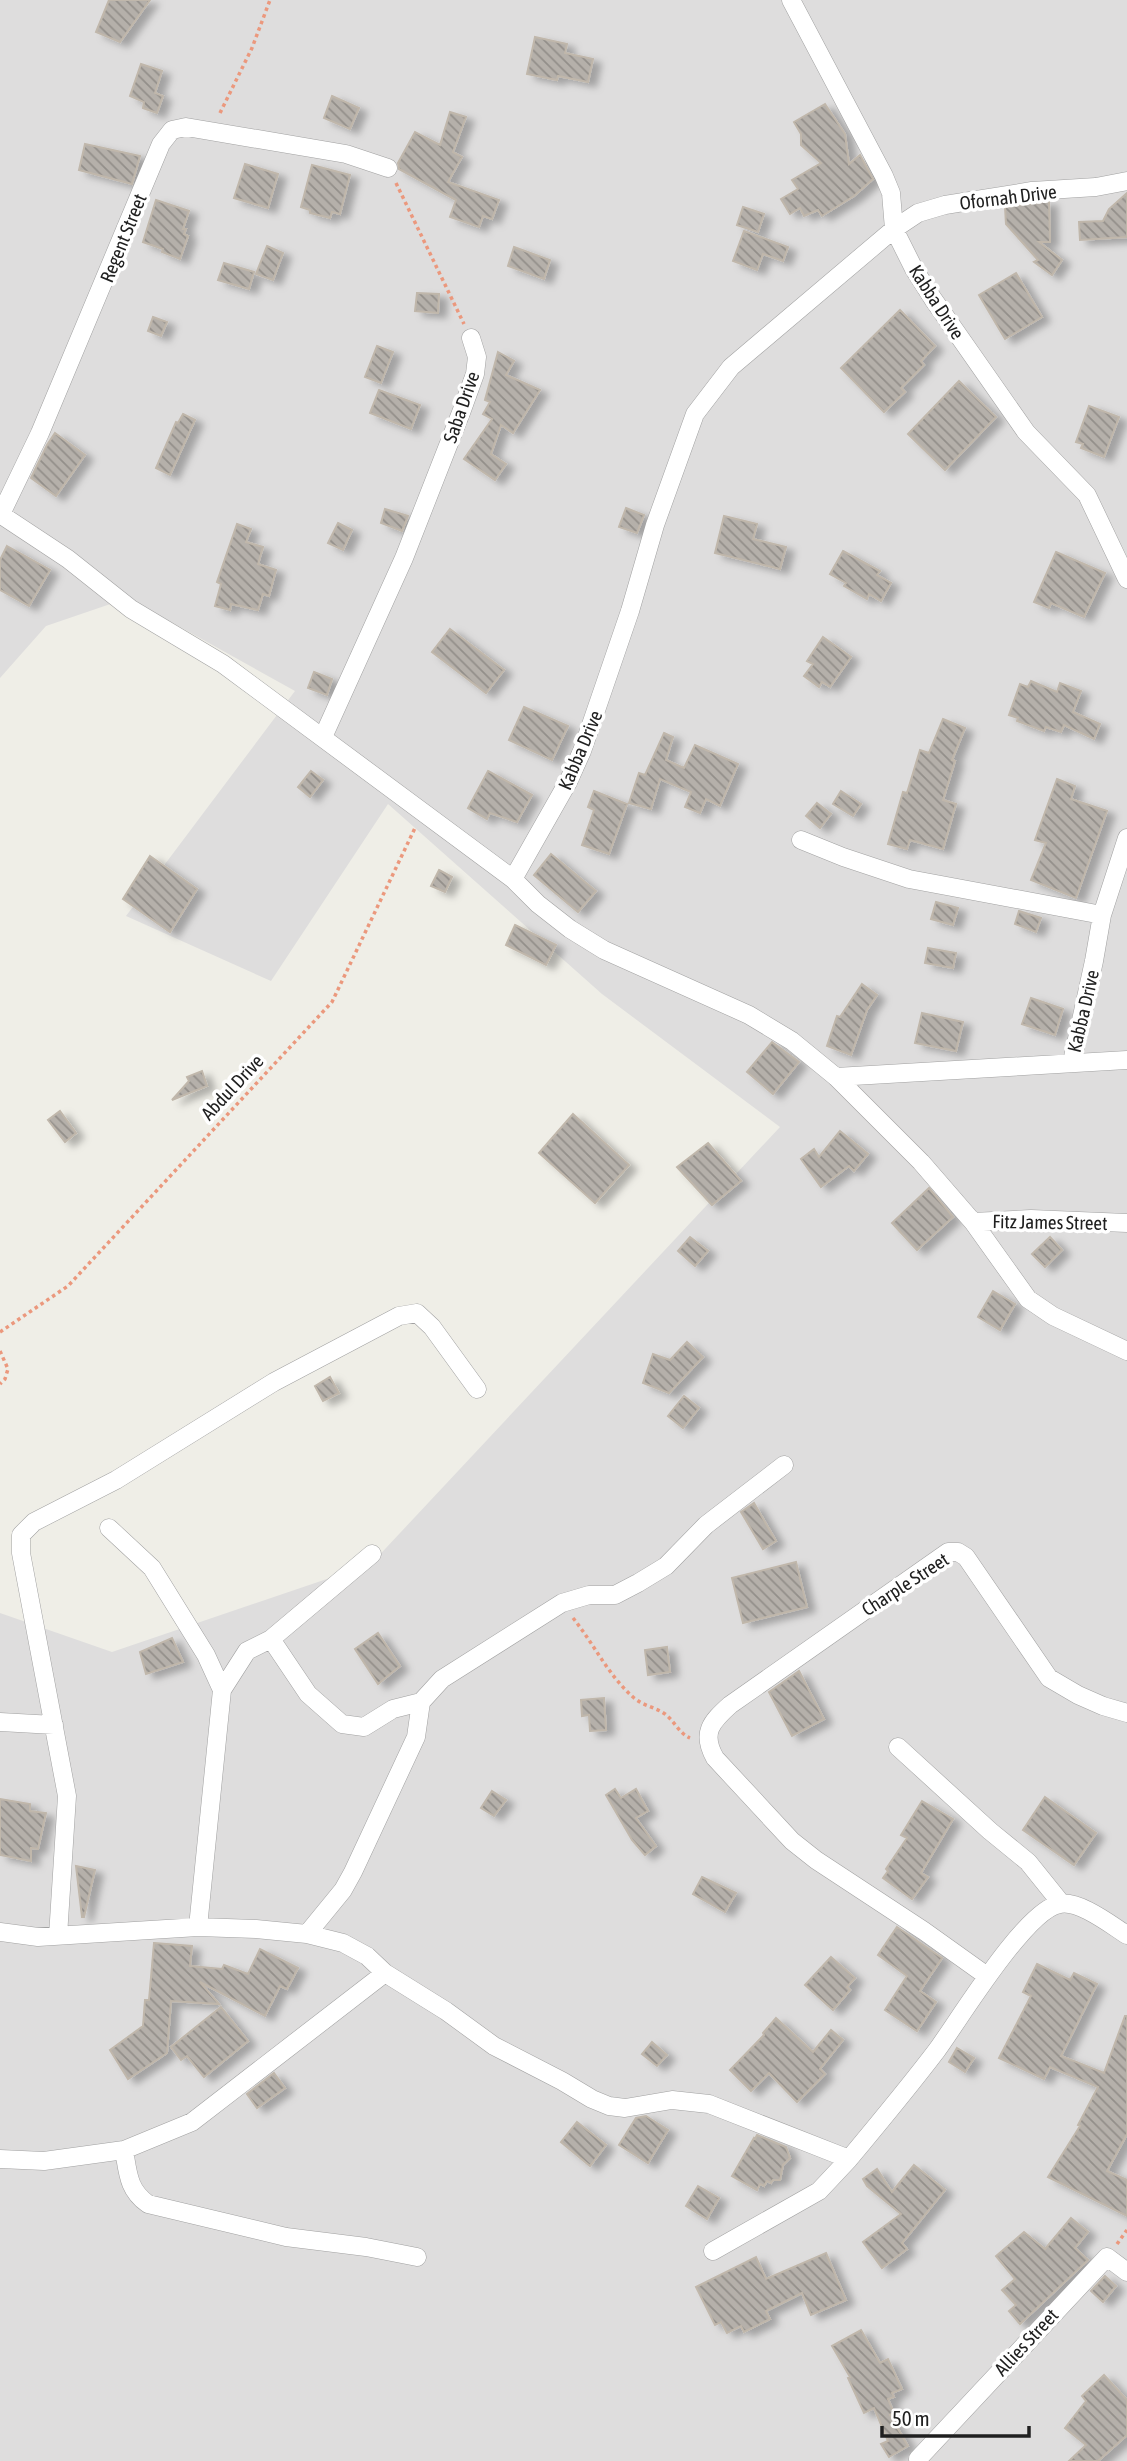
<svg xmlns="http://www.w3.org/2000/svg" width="1127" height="2461" font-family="'Asap Condensed',sans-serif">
  <defs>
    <pattern id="building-back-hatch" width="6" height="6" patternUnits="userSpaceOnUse" patternTransform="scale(1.75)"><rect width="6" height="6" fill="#b5b0aa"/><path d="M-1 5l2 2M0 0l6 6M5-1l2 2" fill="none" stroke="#938f8a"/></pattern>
    <filter id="shadow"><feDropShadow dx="8" dy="4.5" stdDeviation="3.5" flood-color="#0004"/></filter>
  </defs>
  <rect width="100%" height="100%" fill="#efeee7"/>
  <path fill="#dedddd" d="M0,0h1127v2461h-1127v-848l112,39 259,-88 409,-437 -178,-133 -214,-190 -117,177 -145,-65 169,-225 -167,-93 -82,28 -46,52z"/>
  <path fill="url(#building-back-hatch)" stroke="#c0b7ab" stroke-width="2" filter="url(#shadow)" d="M109,0h41l-30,42 -24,-10z
    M535,37l32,7 -2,9 28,6 -5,23 -30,-6 -1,4 -30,-6z
    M141,64l21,7 -7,22 8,3 -6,17 -14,-5 1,-6 -14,-6z
    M332,96l27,12 -9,21 -26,-11z
    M825,104l20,30 4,30 11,-9 13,24 -19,17 -32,20 -4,-6 -14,6 -4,-8 -10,6 -9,-15 17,-10 -6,-9 29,-17 -20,-18v-11l-7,-12z
    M450,112l16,5 -13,35 9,5 -14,25 51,18 -7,19 -9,-3 -4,11 -29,-10 6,-17 -57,-31 -1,-6 17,-31 25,13z
    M85,144l55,12 -8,28 -53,-14z
    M245,164l33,10 -10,34 -34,-10z
    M312,165l38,10 -10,39 -8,-2 -2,6 -20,-5v-3l-9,-3z
    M1127,193v44l-47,3 -1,-18 24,-1 6,-12z
    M156,200l33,11 -6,18h3l-2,5 4,2 -8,23 -18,-7 1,-3 -20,-7z
    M1049,201l1,41h-11l23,18 -10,15 -18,-13 4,-2 -32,-36 -1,-17z
    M743,207l21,7 -6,18 -21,-7z
    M744,231l44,16 -5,14 -20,-7 -6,16 -24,-9z
    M267,246l16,7 -10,27 -17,-6z
    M514,247l36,13 -6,19 -36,-13z
    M224,263l30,9 -5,17 -31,-9z
    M1016,273l26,44 -37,22 -26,-44z
    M417,293l22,1 -1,19 -23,-2z
    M900,310l35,36 -14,15 3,4 -23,23 4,4 -21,20 -43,-44z
    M153,317l14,5 -6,14 -13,-5z
    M377,346l16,6 -12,31 -16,-6z
    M498,352l16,9 -8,14 34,15 -27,43 -12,-8 -10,29 15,10 -11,16 -31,-21 28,-40 -9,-5 7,-12 -5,-2z
    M959,381l37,36 -51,53 -37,-36z
    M379,390l41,15 -9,24 -41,-16z
    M1089,406l30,11 -15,40 -23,-9 2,-4 -7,-2z
    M183,414l12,6 -25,55 -14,-7 20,-46 2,1z
    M55,433l30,22 -29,41 -25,-18 16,-33z
    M626,508l18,7 -7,18 -18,-6z
    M385,509l23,7 -6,15 -21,-8z
    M724,516l33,8 -4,15 33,8 -6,22 -65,-16z
    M338,523l14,7 -9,20 -15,-7z
    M237,524l14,5 -5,13 17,5 -5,17 18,6 -7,26 -6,-2 -5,16 -27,-6 -1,6 -15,-4 6,-22 -4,-2z
    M7,546l43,24 -21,36 -29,-16v-30z
    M843,551l37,20 -3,4 14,8 -10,18 -12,-7 -2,5 -23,-13 2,-3 -16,-9z
    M1056,552l49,21 -21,44 -33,-14 -2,5 -15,-6z
    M450,629l54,41 -18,23 -54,-41z
    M823,637l28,20 -21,30 -8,-5 -3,5 -15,-11 9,-12 -6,-3z
    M314,672l18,7 -5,16 -19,-7z
    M1031,681l26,11 3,-9 21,8 -8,21 27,12 -6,15 -30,-14 -3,7 -15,-5 -2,4 -27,-10 1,-3 -9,-3 11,-31 8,3z
    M524,707l44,19 -16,34 -43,-20z
    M943,719l22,9 -13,32 3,1 -12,39 13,4 -13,45 -33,-9 -3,9 -19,-5 15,-52 4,1 13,-43 9,3z
    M664,733l9,4 -7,23 18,8 11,-23 43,19 -18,42 -14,-7 -6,14 -15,-6 6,-15 -31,-13 -9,30 -22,-6 10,-30 6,2z
    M311,771l12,9 -13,17 -12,-10z
    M488,771l44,24 -15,27 -27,-9 -3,6 -19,-11z
    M1057,779l18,7 -4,13 36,12 -31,87 -45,-18 15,-37 -11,-3z
    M594,791l33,13 -18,50 -27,-9 12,-35 -6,-3z
    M841,791l20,13 -8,12 -20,-12z
    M817,803l14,11 -11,14 -14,-12z
    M551,854l45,37 -18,21 -44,-37z
    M150,856l47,33 -27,43 -47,-33z
    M439,870l13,7 -7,15 -14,-6z
    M936,902l22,6 -5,17 -22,-6z
    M1019,911l22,7 -5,14 -21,-8z
    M515,925l41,20 -10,20 -40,-20z
    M928,948l28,5 -3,15 -28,-5z
    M862,984l15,11 -10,15 -16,45 -24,-9 10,-30 3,1z
    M1031,998l32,11 -8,26 -33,-11z
    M922,1013l41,9 -7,29 -41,-8z
    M772,1042l27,20 -26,32 -26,-22z
    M202,1071l5,15 -35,14 17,-19 -2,-4z
    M60,1111l16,22 -11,9 -17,-22z
    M573,1114l56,51 -34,38 -56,-50z
    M840,1131l28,23 -14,17 -5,-5 -28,21 -20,-28 13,-10 5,8z
    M708,1143l33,38 -29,24 -35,-38z
    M929,1188l24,29 -36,33 -25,-27z
    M690,1237l18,14 -13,15 -17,-15z
    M1050,1237l12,13 -17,17 -13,-13z
    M993,1291l22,13 -15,26 -22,-13z
    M687,1342l16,15 -34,36 -26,-10 10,-29 17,6z
    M330,1377l9,16 -16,8 -8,-15z
    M684,1396l15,12 -16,20 -15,-12z
    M754,1503l22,38 -13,8 -22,-37z
    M796,1562l11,45 -64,16 -11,-45z
    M378,1633l22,33 -22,18 -23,-35z
    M172,1638l11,24 -37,12 -6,-22z
    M667,1647l3,25 -22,3 -3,-25z
    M799,1671l25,48 -32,17 -23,-44z
    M604,1698l2,32 -16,1 -1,-16 -7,1 -1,-16z
    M615,1789l6,9 15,-9 12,22 -12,7 20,28 -11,9 -13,-15 -26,-45z
    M492,1791l14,9 -12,16 -13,-8z
    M1045,1797l51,36 -22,32 -51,-35z
    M0,1799l30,5v7l16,2 -8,36 -7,-1v13l-31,-6z
    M922,1801l31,18 -32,54 7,4 -16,22 -29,-21 5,-7 -2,-2 21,-31 -6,-3z
    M76,1866l19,4 -11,47h-2z
    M702,1877l34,16 -11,19 -32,-18z
    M897,1927l45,31 -22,33 16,11 -19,29 -32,-21 22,-34 -29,-21z
    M154,1943l38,3 -2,20 32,3 2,-4 24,9 12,-25 38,19 -11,21 -7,-3 -15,30 -65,-34 19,22 -48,-3 -4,52 -39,26 -18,-29 33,-24 2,-26h4z
    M831,1957l24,21 -8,9 3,3 -17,20 -28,-25z
    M1037,1964l33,16 4,-7 23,11 -36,72 43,17 21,-57h2v118l-20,37 20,9v36l-79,-39 32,-51 -2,-1 20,-38 -48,-20 -6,12 -45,-21 32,-62 -8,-4z
    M221,2007l27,34 -44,36 -17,-21 -6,4 -10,-13z
    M776,2018l37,34 18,-22 12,10 -23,29 5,5 -28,28 -28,-29 -18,18 -21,-21 34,-35 -1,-2z
    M652,2042l15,13 -10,11 -15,-12z
    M957,2048l17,10 -9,14 -16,-10z
    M274,2073l11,15 -28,20 -10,-14z
    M646,2116l22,14 -20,33 -29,-18 17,-27z
    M577,2122l29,23 -16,21 -29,-24z
    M757,2135l29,12 4,11 -7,7 -3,15h-7l-2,3 -4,-2 -3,5 -4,-2 -3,6 -25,-14 22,-38 1,1z
    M914,2165l31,25 -43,53 5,6 -25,19 -19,-26 38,-28 -34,-28 -4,-7 14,-10 15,23z
    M698,2186l21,12 -12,21 -21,-13z
    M1071,2218l17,14 -13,16 13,12 -68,64 -11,-13 7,-6 -14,-15 13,-11 -19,-23 28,-24 21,17z
    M826,2253l20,47 -35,15 -9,-22 -36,18 4,8 -26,13 -3,-6 -14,7 -6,-11 -6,3 -19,-38 60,-30 10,22z
    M1105,2276l11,10 -13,16 -12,-11z
    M861,2330l19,33 8,-4 14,30 -10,4 2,4 -6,2 6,14 -4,2 18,31 -19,11 -8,-13 7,-3 -14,-33 -10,5 -16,-35 2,-1 -18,-31z
    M1104,2375l23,25v35l-29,26h-29l17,-16 -21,-17 21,-27 -4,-5z"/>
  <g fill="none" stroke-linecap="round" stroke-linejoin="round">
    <g stroke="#a1a1a1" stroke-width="19">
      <path id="minor" d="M791,0l93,176 7,17 3,36 20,40 19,30 93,133 61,63 40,84
        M0,514l68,45 63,50 92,55 290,215 25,25 32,25 34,21 145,65 43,26 44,36 85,85 52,60 55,77 25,17 74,35
        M1,514l39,-81 121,-289 11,-14 14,-3 160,27 42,14
        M323,737l81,-179 58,-148 13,-36 2,-17 -6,-19
        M801,840l42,17 66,22 193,36
        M513,879l55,-97 14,-31 48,-140 25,-86 40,-111 36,-47 163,-138 24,-16 27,-8 87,-14 64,-4 31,-6
        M1072,1062l22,-101 8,-46 25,-77
        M836,1077l291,-17
        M973,1222l58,-3 96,4
        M109,1528l43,40 54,87 16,35
        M271,1639l37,55 34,30 22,3 29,-18 28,-7
        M0,1722l54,3
        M898,1747l92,84 38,31 33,41
        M198,1927l24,-237 25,-39 24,-12 101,-85
        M0,1932l38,5 160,-10 58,2 51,5 36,9 24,13 18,17 61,38 48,35 68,35 30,18 17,7 16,2 47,-8 37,4 140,55c30,-36 60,-72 88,-109 22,-30 89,-141 123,-146 19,-4 51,21 67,31
        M307,1934l36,-44 10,-18 63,-135 5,-35 21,-23 120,-76 27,-8h26l23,-12 28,-17 40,-41 78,-60
        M58,1936l9,-140 -46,-243v-18l13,-13 82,-42 158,-98 125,-66 18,-3 15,14 45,62
        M987,1976l-63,-45 -108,-71 -24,-19 -77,-83c-14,-25 -4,-36 15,-53l218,-153h10l8,5 83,121 29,17 25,11 24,7
        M124,2150c4,23 4,40 24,54l138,33 80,10 51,10
        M0,2159l44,2 80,-11 68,-28 193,-149
        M713,2251l106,-60 30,-32
        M918,2459l189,-202 20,15"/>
    </g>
    <path stroke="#eb987d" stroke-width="3.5" stroke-dasharray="3.5 3.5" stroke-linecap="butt" d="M220,113l32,-65 18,-48
      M396,183l68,141
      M0,1332l68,-46 264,-284 83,-174
      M0,1351l8,18 -3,10 -5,5
      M573,1618c21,26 35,57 60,79 9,8 20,10 29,15 12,7 16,21 28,26
      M1117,2244l10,-14"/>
    <use href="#minor" stroke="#fff" stroke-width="18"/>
  </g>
  <g text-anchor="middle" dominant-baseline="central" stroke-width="7" stroke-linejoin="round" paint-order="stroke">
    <g font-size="19" fill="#202020" stroke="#fff">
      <text transform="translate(1008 197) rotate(-7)">Ofornah Drive</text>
      <text transform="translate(123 238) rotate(-68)">Regent Street</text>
      <text transform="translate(937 302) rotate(57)">Kabba Drive</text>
      <text transform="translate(461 407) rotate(-71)">Saba Drive</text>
      <text transform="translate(580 750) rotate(-67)">Kabba Drive</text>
      <text transform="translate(1083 1011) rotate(-77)">Kabba Drive</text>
      <text transform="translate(232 1087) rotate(-47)">Abdul Drive</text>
      <text transform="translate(1050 1222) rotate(1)">Fitz James Street</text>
      <text transform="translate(905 1584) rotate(-33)">Charple Street</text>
      <text transform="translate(1026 2342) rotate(-47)">Allies Street</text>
    </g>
  </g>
  <path d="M882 2426v10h147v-10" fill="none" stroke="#202020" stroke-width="3.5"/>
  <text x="892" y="2426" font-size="21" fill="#202020" stroke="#ffffff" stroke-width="5" paint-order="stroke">50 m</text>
</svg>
